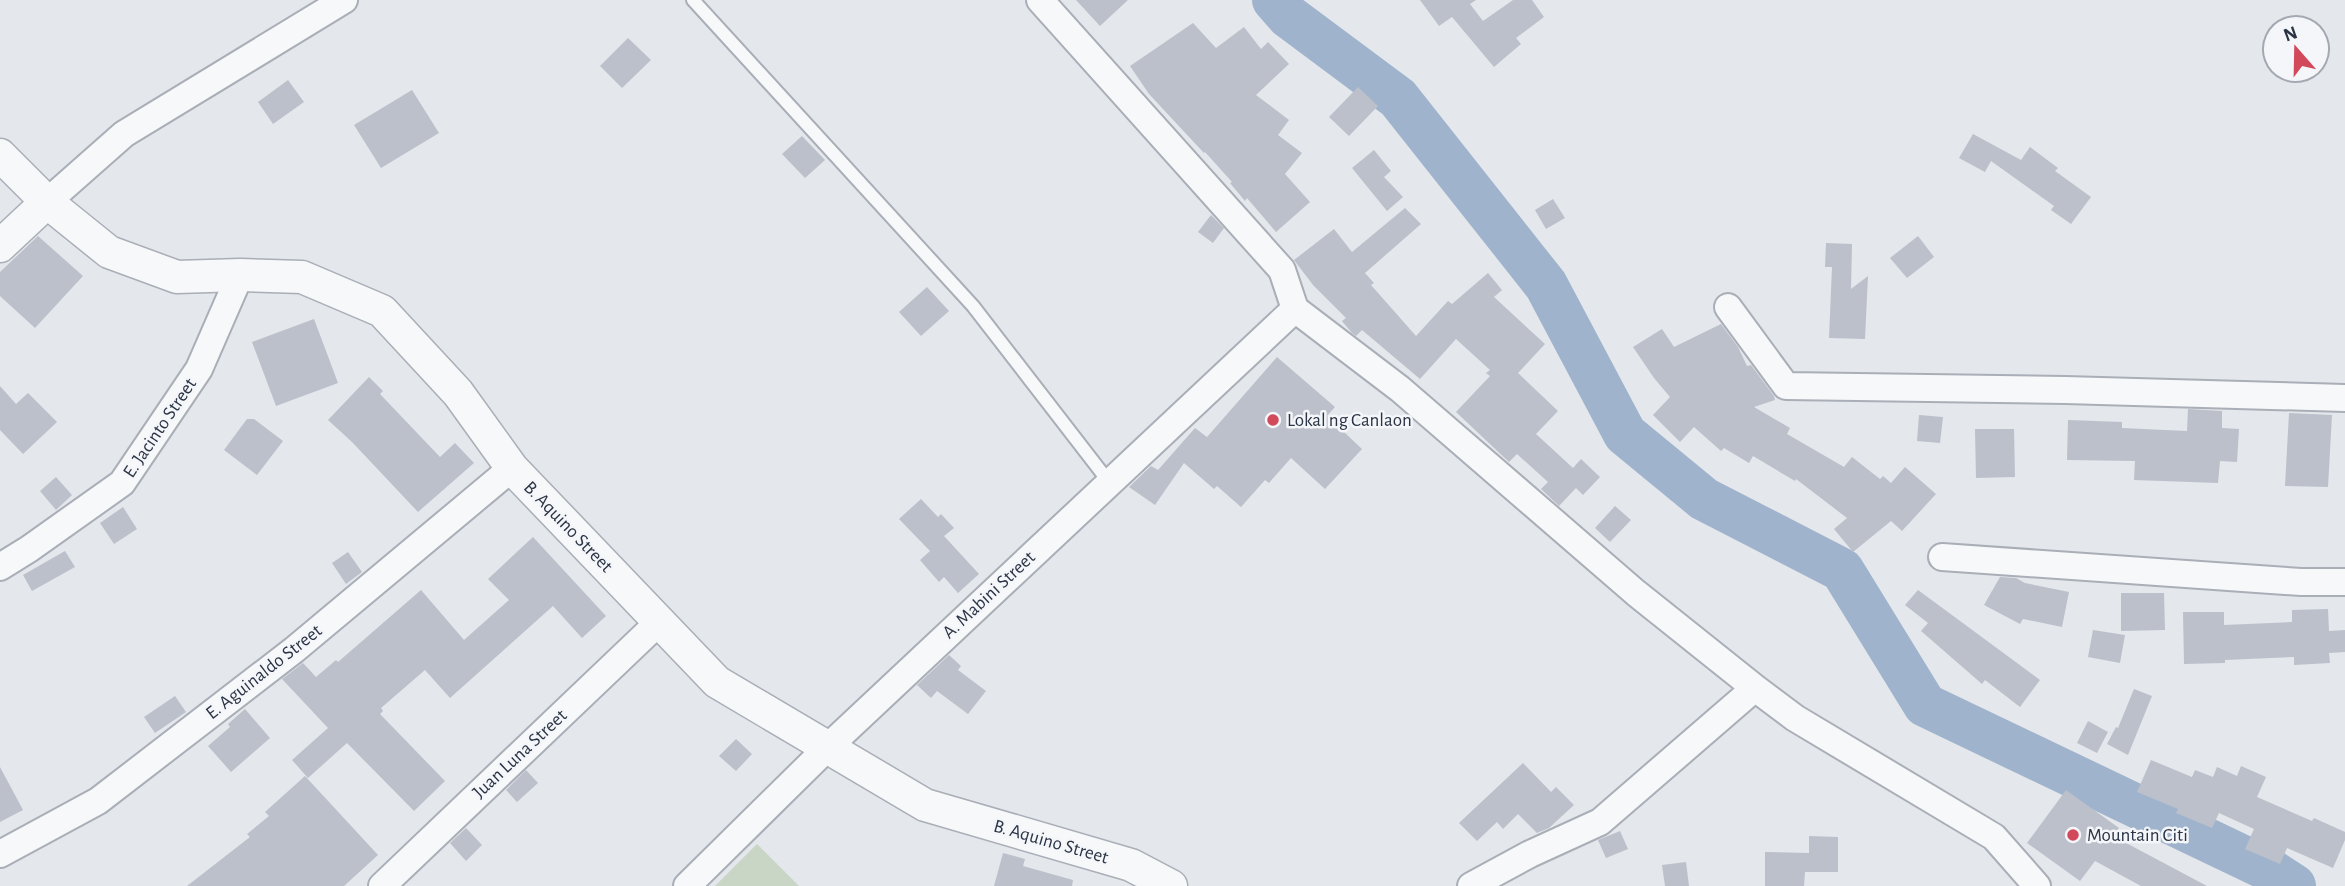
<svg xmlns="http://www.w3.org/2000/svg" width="2345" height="886" font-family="'Alegreya Sans',sans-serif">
  <rect width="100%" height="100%" fill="#e4e7ec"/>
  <path fill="#c9d6c5" d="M757,844l42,42h-84z"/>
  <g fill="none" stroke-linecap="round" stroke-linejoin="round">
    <path stroke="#9fb4cc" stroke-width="44" d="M1274,0l14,16 110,82 148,187 79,149 79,65 138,71 83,135 343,164 26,17"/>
  </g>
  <path fill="#bbc0ca" d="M1076,0h52l-28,26z
    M1420,0h56l-6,4 13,17 30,-21h19l12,17 -28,21 5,6 -27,23 -42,-50 -13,9z
    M1193,23l23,25 28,-21 17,22 7,-7 21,22 -33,31 33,25 -11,15 24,18 -17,21 25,28 -34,30 -29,-34 -2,3 -15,-18 2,-1 -27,-30 -1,1 -55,-59 -19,-28z
    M628,38l23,22 -29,28 -22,-22z
    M288,80l16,22 -31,22 -15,-22z
    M1358,87l20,19 -29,30 -20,-19z
    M412,90l27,43 -58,35 -27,-43z
    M1973,134l48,26 9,-13 28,21 -3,3 36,26 -20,27 -20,-14 3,-4 -63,-45 -6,11 -26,-14z
    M802,136l23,24 -20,18 -23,-24z
    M1374,150l17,21 -7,6 19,20 -16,14 -35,-43z
    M1553,199l12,19 -19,11 -11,-19z
    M1405,208l16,16 -56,49 9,10 -3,2 45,51 32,-35 4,3 36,-31 14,17 -8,7 51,47 -27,29 40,38 -22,23 37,34 8,-9 19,18 -17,18 -7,-7 -17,18 -18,-17 7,-7 -31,-28 -8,8 -53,-50 34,-36 -4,-3 4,-3 -34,-31 -36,40 -58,-49 -6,6 -4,-3 -10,-12 4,-3 -33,-33 -19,-25 40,-31 18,23z
    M1211,215l13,13 -11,15 -15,-11z
    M38,236l45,40 -48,52 -35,-32v-24z
    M1918,236l16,21 -27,21 -17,-20z
    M1826,243l26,1 -1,45 17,-13 -3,63 -36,-1 3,-71h-7z
    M927,287l22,24 -28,25 -22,-24z
    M314,319l24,64 -62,23 -24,-64z
    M1721,324l17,23 9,19 4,-1 23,31 1,4 -21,7 36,21 -3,6 57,33 8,-10 28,22 3,-3 8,7 14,-16 31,27 -34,37 -11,-10 -38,31 -19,-23 13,-11 -51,-39 -1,2 -42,-25 -4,7 -25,-15 -3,3 -27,-24 -14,15 -27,-27 17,-18 -16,-19 -21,-31 29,-18 12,18z
    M1277,357l58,50 -8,9 35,33 -37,40 -34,-31 -22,25 -4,-3 -24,27 -24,-21 -3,3 -30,-26 -29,42 -26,-18 22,-21 7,4 37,-42 12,9z
    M369,377l14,14 -3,3 60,63 15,-14 19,20 -56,49 -66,-70 -24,-22z
    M0,386l16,18 12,-11 29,29 -34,32 -23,-24z
    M2188,409l34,2v17l17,1 -2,33 -17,-1 -2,22 -84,-3 1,-19 -68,-1 1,-40 54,2v6l65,3z
    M2289,413l43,2 -4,72 -43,-1z
    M1919,415l24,2 -3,26 -23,-2z
    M247,419h7l29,22 -26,34 -33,-25z
    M1975,429h39l1,48 -39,1z
    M56,477l16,18 -16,15 -16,-19z
    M921,499l17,18 3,-3 13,14 -10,8 35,38 -21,19 -14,-16 -5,5 -19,-22 10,-9 -31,-32z
    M1615,506l16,14 -21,22 -15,-14z
    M123,507l14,22 -23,15 -14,-21z
    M533,537l73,79 -24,22 -29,-32 -103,92 -25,-28 -44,38 2,3 -3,3 65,67 -31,30 -67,-68 -39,35 -16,-18 36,-32 -46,-49 21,-16 13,14 20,-17 2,2 83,-72 43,50 45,-40 -21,-21z
    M65,551l10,16 -43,24 -9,-16z
    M348,552l14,20 -16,12 -14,-21z
    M2000,577l16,1 9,5 44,9 -7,35 -39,-8 -3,5 -36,-19z
    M1918,590l122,90 -20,27 -35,-27 -3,4 -61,-53 7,-8 -23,-18z
    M2121,593h43l1,37 -44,1z
    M2328,609l1,22 16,-1v22l-16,1 1,10 -36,2v-8l-69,3v3l-41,1 -1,-52h41v13l68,-3v-12z
    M2093,630l32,5 -5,28 -32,-6z
    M949,655l12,11 -3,4 28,21 -18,23 -31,-23 -6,7 -14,-13z
    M2134,689l18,7 -24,59 -21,-11 9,-17 2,1z
    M175,696l11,16 -31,21 -11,-16z
    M245,709l25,29 -39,34 -23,-26 22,-19 -2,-3z
    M2088,721l20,11 -11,21 -20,-10z
    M736,739l16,15 -16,17 -17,-15z
    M2151,760l41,17 3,-7 18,7 4,-10 20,9 4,-10 25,11 -9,20 55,24 2,-3 31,14v8l-12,28 -46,-20 -7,16 -35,-15 9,-20 -35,-16 -7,15 -36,-15 2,-4 -41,-17z
    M1523,763l28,29 5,-5 18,18 -25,23 -12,5 -19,-19 -15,15 -6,-7 -20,19 -18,-18z
    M0,767l23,43 -23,12z
    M526,770l12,13 -21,19 -11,-12z
    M305,776l73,79 -34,31h-157l63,-49 -3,-3 22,-18 -4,-4z
    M2066,790l53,38 -6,8 94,50h-66l-46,-25 -15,20 -53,-38z
    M466,828l16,17 -16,16 -16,-18z
    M1620,831l8,18 -22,9 -8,-18z
    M1809,836l29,1v35h-33l-1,14h-39v-34l44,1z
    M1003,853l22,6 -2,7 50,14 -1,6h-78z
    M1686,862l3,24h-24l-3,-21z"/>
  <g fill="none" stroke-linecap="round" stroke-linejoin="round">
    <g stroke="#a9aeb7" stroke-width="16">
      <path id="service" d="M693,0l280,306 136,176"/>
    </g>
    <g stroke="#a9aeb7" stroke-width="30">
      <path id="minor" d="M1040,0l242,270 13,39 105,80 236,204 119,95
        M47,202l77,-68 220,-134
        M1728,307l58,79 279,4 280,8
        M1942,557l359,25h44
        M0,567l29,-18 93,-66 77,-114 41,-94
        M0,854l98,-53 196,-151 218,-182
        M382,886l277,-264
        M687,886l141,-139 467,-438
        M1471,886l59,-32 70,-32 155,-134 40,30 199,119 43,49"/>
    </g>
    <g stroke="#a9aeb7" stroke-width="35">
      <path id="tertiary" d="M0,155l47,47 62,50 68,25 63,-2 62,2 80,34 76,82 54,75 205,214 208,123 206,60 40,21
        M0,246l47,-44"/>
    </g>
    <use href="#service" stroke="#f7f8fa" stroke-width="12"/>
    <use href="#minor" stroke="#f7f8fa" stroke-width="26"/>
    <use href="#tertiary" stroke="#f7f8fa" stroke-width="32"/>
  </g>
  <g fill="#d1495b" stroke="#f4f6f9" stroke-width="2.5">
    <circle cx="1273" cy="420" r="7"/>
    <circle cx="2073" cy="835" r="7"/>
  </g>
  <g text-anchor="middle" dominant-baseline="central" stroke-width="5" stroke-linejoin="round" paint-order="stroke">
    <g font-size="19" fill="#2b3445" stroke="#f4f6f9" text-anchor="start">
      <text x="1287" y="420">Lokal ng Canlaon</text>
      <text x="2087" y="835">Mountain Citi</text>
    </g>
    <g font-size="19" fill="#2b3445" stroke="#f4f6f9">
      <text transform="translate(160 428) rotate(-56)">E. Jacinto Street</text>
      <text transform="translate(568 527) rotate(46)">B. Aquino Street</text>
      <text transform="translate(989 595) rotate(-43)">A. Mabini Street</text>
      <text transform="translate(264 672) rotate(-38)">E. Aguinaldo Street</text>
      <text transform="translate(520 754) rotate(-43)">Juan Luna Street</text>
      <text transform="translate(1051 842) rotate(16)">B. Aquino Street</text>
    </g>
  </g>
  <g transform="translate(2296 49) rotate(340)"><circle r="33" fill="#f4f6f9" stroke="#a4a8b1" stroke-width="2"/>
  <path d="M0-5L12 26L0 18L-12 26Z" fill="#d1495b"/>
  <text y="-10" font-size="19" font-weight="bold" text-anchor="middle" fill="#2b3445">N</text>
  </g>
</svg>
